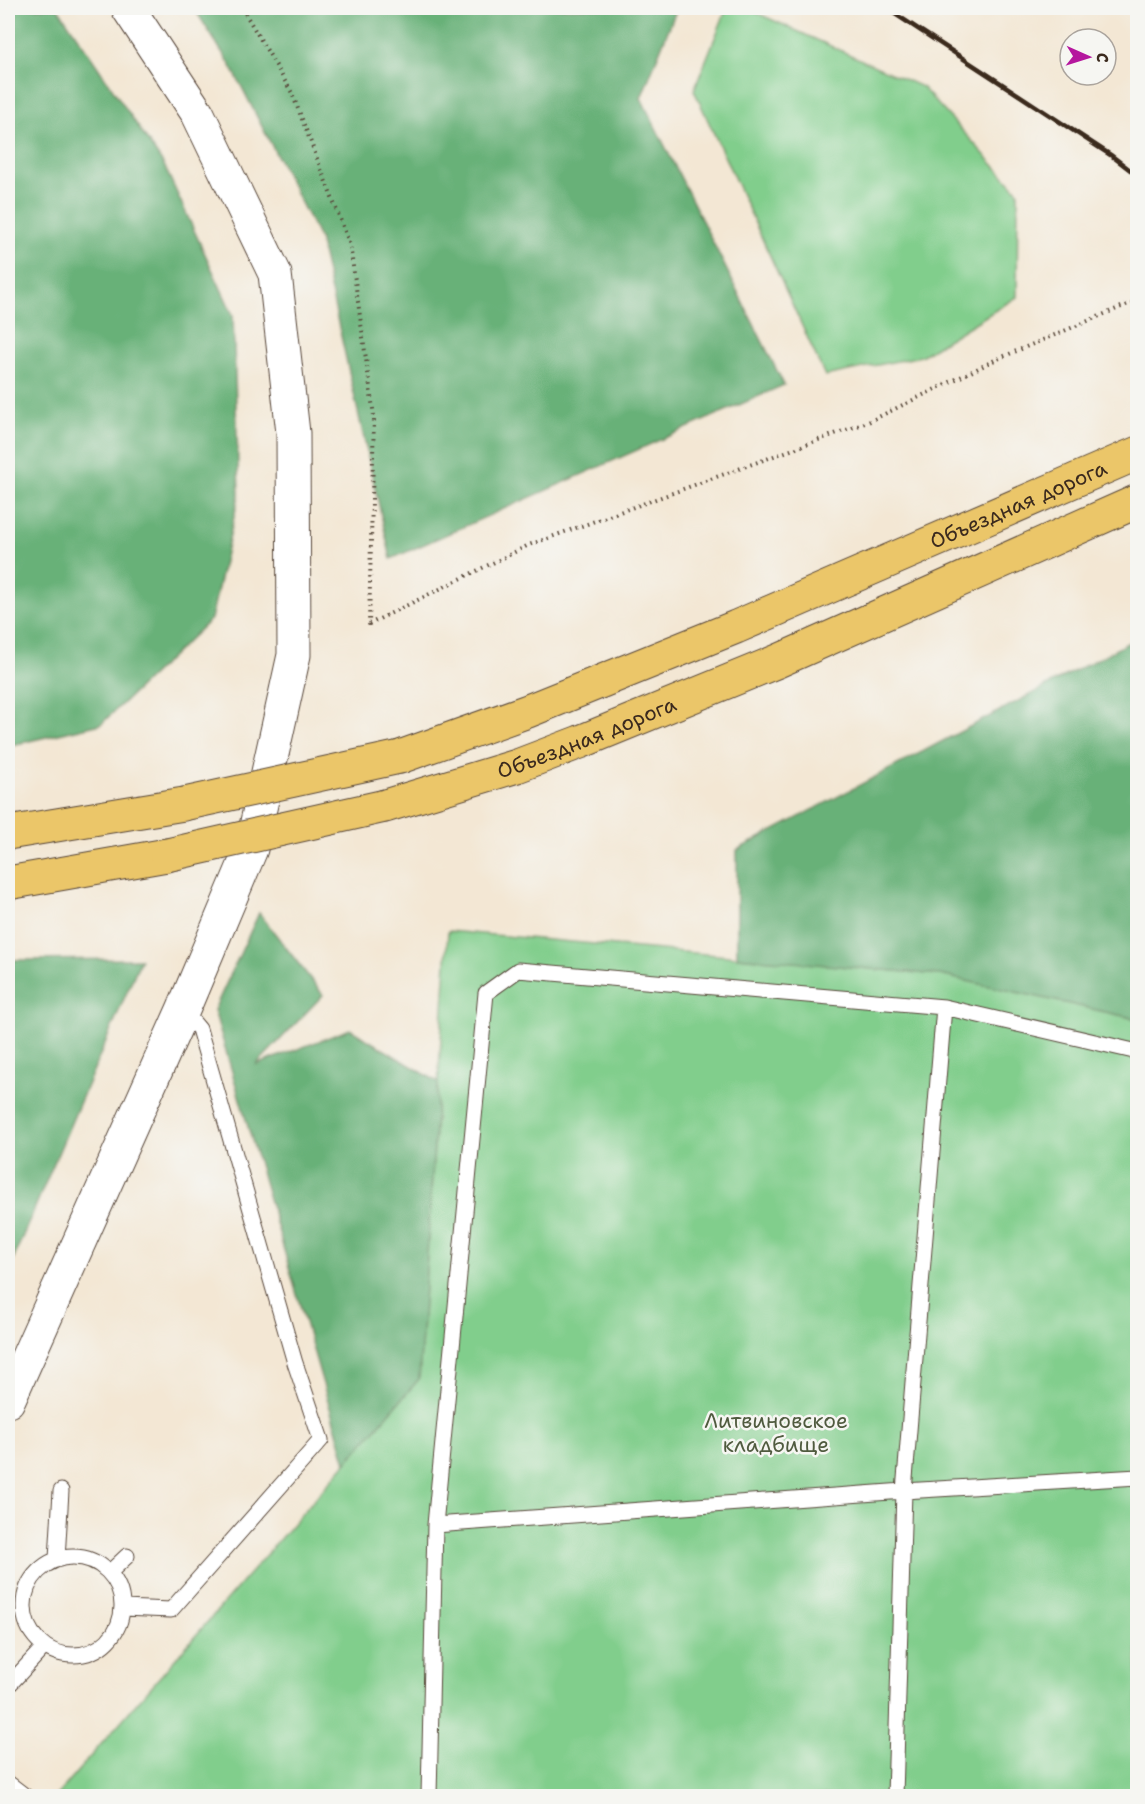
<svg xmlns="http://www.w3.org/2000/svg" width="1145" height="1804" font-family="'Shantell Sans',sans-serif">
  <rect width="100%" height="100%" fill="#f6f6f2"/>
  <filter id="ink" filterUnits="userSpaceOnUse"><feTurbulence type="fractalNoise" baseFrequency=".0167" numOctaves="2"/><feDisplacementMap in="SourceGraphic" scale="12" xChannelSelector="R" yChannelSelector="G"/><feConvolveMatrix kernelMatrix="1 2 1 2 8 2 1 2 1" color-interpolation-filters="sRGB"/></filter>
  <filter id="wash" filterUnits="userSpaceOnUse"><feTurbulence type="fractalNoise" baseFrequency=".008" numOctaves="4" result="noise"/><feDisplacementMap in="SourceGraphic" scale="24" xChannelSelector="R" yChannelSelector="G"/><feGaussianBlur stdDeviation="1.35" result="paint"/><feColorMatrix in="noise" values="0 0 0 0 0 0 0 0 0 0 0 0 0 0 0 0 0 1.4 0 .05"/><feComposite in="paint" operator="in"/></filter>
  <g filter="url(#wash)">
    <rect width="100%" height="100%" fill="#f3e7d4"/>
    <path fill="#81ce8c" stroke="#5e7c55" stroke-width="1.5" d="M727,8h19l176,79 96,104 -1,106 -96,59 -96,20 -131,-286z
      M448,931l492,44 197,44v777h-1081l363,-417z"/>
    <path fill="#68b178" stroke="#526e4b" stroke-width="1.5" d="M8,8h50l106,157 69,150 6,180 -28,124 -110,105 -93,22z
      M194,8h483l-36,90 143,287 -393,174 -72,-321 -88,-172z
      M1137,638v381l-197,-44 -203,-18v-107z
      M259,913l64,82 -67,70 94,-36 88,53 -19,297 -73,84 -132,-453z
      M141,959l-133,312v-311z"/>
  </g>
  <g filter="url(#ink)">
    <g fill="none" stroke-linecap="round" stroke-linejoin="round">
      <g stroke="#574639" stroke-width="17">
        <path id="service" d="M944,1007l-40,484 234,-14
          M435,1525l469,-34 -9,305
          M24 1606a49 49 0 1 1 98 0a49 49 0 1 1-98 0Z
          M57,1559l4,-68
          M110,1572l17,-16
          M123,1608l48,2 150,-170 -26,-77 -96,-334 -16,-19
          M8,1686l36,-39
          M8,1783l17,13
          M429,1796l6,-271 51,-532 32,-23 426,37 194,45"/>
      </g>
      <g stroke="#574639" stroke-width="35">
        <path id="tertiary" d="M8,1401l175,-391 68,-161 43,-194 -1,-222 -18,-159 -77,-160 -70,-106"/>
      </g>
      <g stroke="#574639" stroke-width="35">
        <g id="trunk">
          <path id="s1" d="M400,757l128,-46 208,-84 402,-174"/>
          <path id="s2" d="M385,806l132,-40 63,-24 198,-81 360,-160"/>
          <path d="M8,833l176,-29"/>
          <path d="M8,883l159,-28"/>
        </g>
      </g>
      <path stroke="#574639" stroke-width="4" stroke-dasharray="1.5 4.5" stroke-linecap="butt" d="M242,8l50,85 58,152 24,171 -5,208 160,-79 339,-123 127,-62 143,-60"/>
      <use href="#service" stroke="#fff" stroke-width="15"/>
      <use href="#tertiary" stroke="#fff" stroke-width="33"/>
      <use href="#trunk" stroke="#ebc669" stroke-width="33"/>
      <path stroke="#3b2a1e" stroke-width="4.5" d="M886,8l226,148 26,20"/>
      <g stroke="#574639" stroke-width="35" stroke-linecap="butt">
        <path id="trunk-bridge" d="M184,804l216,-47
          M167,855l218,-49"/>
      </g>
      <use href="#trunk-bridge" stroke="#ebc669" stroke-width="33"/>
    </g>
  </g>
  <g text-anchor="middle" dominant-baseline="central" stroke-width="5" stroke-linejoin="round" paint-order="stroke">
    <g font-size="21" fill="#3b2a1e" stroke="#f6f6f2">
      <text stroke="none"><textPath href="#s1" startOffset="668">Объездная дорога</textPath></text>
      <text stroke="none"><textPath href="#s2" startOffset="213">Объездная дорога</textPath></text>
    </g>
    <g font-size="21" fill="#505b3f" stroke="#f6f6f2">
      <text x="776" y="1421">Литвиновское<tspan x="776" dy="24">кладбище</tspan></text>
    </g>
  </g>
  <rect width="1145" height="1804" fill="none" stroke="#f6f6f2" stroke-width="30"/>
  <g transform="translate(1088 57) rotate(93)"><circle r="28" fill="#f6f6f2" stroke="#aba49d" stroke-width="1.5"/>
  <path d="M0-4.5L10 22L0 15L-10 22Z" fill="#b5179e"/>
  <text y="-9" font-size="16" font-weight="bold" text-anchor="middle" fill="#3b2a1e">С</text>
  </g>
</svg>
